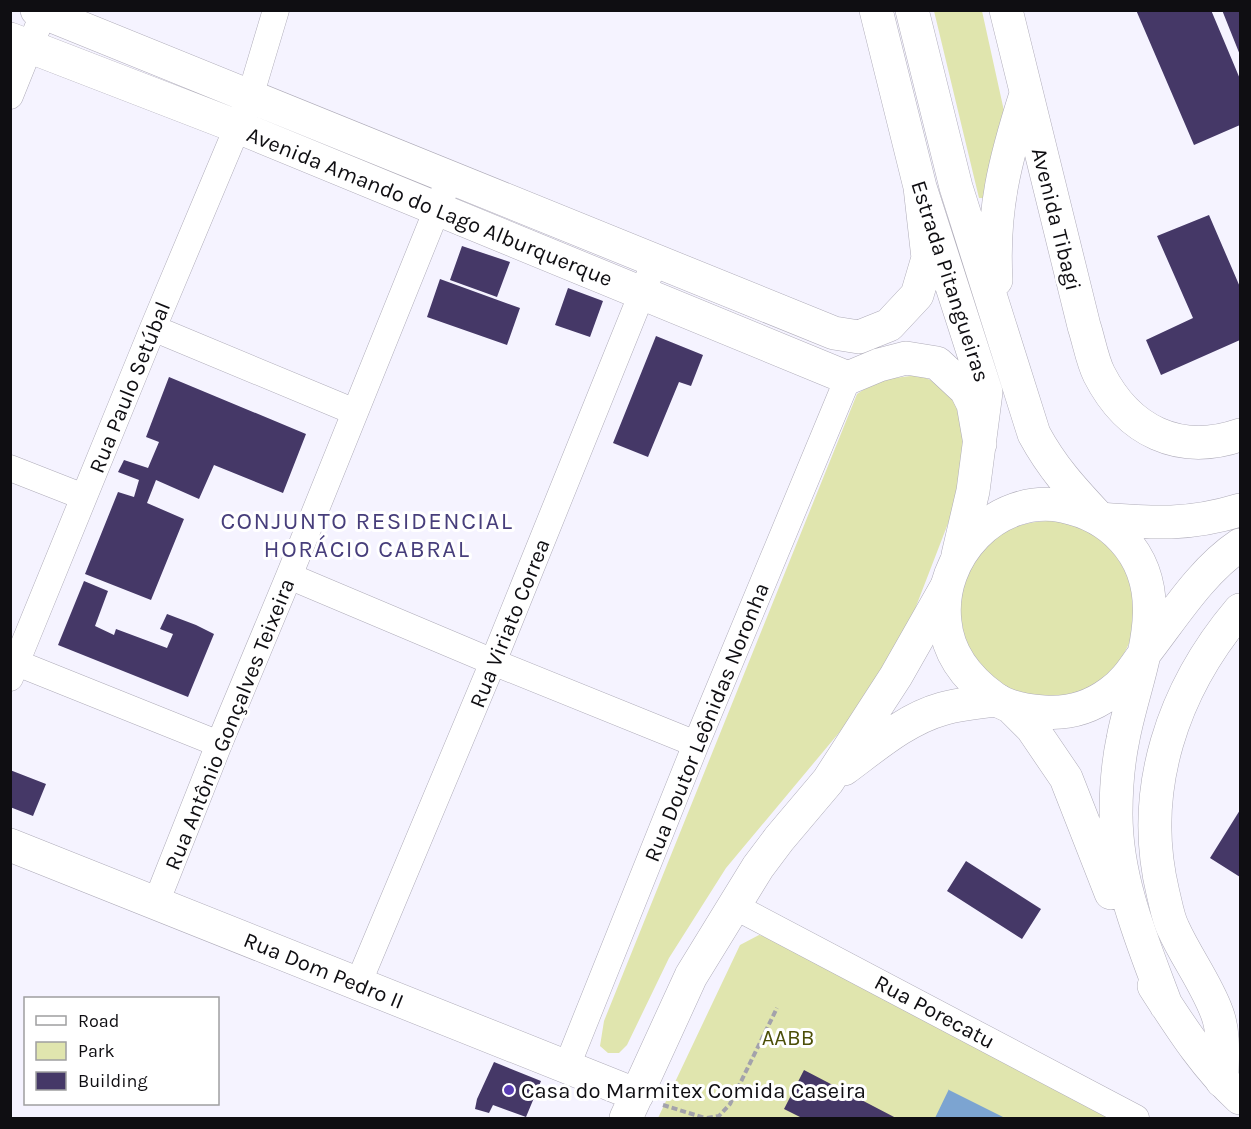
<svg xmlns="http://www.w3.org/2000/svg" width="1251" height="1129" viewBox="0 0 1251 1129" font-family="Karla,sans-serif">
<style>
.green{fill:#e0e5ae}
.water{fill:#7ca4d1}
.building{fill:#453867}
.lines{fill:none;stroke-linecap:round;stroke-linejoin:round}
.street-casing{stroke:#afacb9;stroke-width:27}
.secondary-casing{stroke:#afacb9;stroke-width:34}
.highway-casing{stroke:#afacb9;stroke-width:34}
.path{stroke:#a3a2ab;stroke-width:4;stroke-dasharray:6 3;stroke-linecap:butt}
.street{stroke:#fff;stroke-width:26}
.secondary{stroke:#fff;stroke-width:33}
.highway{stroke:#fff;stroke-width:33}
.poi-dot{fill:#583cb4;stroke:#fff;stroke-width:2}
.labels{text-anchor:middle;stroke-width:6;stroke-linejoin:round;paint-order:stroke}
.street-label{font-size:22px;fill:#0f0e12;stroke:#fff}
.park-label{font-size:22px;fill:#4c4f08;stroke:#fff}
.poi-label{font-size:22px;fill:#0f0e12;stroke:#fff;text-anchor:start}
.neighbourhood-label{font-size:24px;letter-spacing:1.5px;fill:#473e7b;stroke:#fff}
</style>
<rect width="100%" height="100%" fill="#f5f3ff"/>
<path class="green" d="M934,11H982L1006,120L984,198H979Z
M919,375L937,383L951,395L961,413L965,446L959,495L905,635L853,716L726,868L669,958L627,1045L619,1053H608L600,1046L604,1021L857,394L878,380Z
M960 609a88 88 0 1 1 176 0a88 88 0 1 1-176 0Z
M759,935L781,941L1113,1118H658L740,945Z"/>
<path class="water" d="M949,1089V1090L1005,1118H935Z"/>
<path class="building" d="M1136,10H1211L1240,79V125L1194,145Z
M1222,10H1240V55Z
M1209,215L1240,287V340L1161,375L1146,340L1193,318L1157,236Z
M462,246L510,262L497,297L450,280Z
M440,279L520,308L507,345L427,317Z
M568,288L603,301L590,337L555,325Z
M656,336L703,355L691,386L679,382L648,457L613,443Z
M169,377L306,434L283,493L214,465L199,499L156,480L147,503L184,519L151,600L85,574L118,492L134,497L139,480L118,472L124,460L148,468L159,442L146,437Z
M84,581L108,591L95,626L114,635L116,629L167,648L173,634L160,629L167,614L196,625L214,634L188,697L58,645Z
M10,770L46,784L33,816L10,807Z
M1240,810V877L1210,858Z
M966,861L1041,909L1022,939L947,891Z
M494,1062L541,1081L526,1117L493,1105L489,1113L475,1109L477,1099Z
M804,1070L896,1118H802L784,1109Z"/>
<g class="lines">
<g class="street-casing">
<path id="street" d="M10,96L43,14
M153,328L355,412
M10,468L84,497
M289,576L493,662L696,744
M17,663L219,744
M10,678L153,328L250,97L276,10
M156,903L219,744L289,576L444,192
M734,906L1136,1118
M358,984L493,662L655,261
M567,1066L696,744L848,378"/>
</g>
<g class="secondary-casing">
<path id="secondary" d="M37,10L834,333L859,337L889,325L917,295L928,258L920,187
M876,10L920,187L986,392L973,491L958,555
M912,10L956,187L1034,434C1053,469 1073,490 1100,519
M1006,10L1084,326C1089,341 1092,360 1099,374C1128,431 1179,456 1240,435
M10,39L238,127L848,378L879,365L906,358L937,363L966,390L973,404L980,444
M996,280C992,210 1005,160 1026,94
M844,769C874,747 906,719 942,709C960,704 979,702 997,700
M10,845L637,1095
M1222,1081C1222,1059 1225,1034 1217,1013C1206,983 1186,957 1173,928C1168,918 1166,905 1163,893C1138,790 1173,689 1240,610
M626,1118L691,976L734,906L758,867L779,839L828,781L896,676L946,588"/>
</g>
<g class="highway-casing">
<path id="highway" d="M1100,519C1153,523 1188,526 1240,510
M1010,706L1032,728L1066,778L1111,893
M1154,986C1180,1026 1205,1066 1240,1098
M1166,1005C1143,943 1116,881 1116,814C1116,790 1118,763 1123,739C1135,674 1176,596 1123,539C1107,521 1087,511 1063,506C996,493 937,557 945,622C948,655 969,680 994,698C1008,708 1028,711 1044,712C1068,714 1091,707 1110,693C1125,683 1134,668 1144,654C1173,617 1201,571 1240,545"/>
</g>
<path class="path" d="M663,1105L705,1118
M707,1118L719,1116L730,1104L777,1008"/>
<use href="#street" class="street"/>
<use href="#secondary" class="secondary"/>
<use href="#highway" class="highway"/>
</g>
<circle class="poi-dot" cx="509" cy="1090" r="6"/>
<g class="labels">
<g class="street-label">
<text transform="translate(430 206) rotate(22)" y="8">Avenida Amando do Lago Alburquerque</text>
<text transform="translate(1057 219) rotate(76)" y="8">Avenida Tibagi</text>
<text transform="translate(951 281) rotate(72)" y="8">Estrada Pitangueiras</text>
<text transform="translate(129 387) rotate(-68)" y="8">Rua Paulo Setúbal</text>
<text transform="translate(509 623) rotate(-68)" y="8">Rua Viriato Correa</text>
<text transform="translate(706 722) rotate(-68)" y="8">Rua Doutor Leônidas Noronha</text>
<text transform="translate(229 724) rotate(-68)" y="8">Rua Antônio Gonçalves Teixeira</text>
<text transform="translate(324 970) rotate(22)" y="8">Rua Dom Pedro II</text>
<text transform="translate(935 1011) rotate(28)" y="8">Rua Porecatu</text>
</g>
<g class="park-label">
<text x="788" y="1045">AABB</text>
</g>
<g class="poi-label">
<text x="521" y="1098">Casa do Marmitex Comida Caseira</text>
</g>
<g class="neighbourhood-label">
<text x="367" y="529">CONJUNTO RESIDENCIAL<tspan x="367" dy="28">HORÁCIO CABRAL</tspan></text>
</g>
</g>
<rect width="1251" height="1129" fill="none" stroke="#0f0e12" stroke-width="24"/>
<rect x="24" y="997" width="195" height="108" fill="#ffffff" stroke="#9f9fa0" stroke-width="1.5"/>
<rect x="36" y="1016" width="30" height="9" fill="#ffffff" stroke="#9f9fa0" stroke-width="1.5"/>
<text x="78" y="1027" font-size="18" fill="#0f0e12">Road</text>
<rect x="36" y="1042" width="30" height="18" fill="#e0e5ae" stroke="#9f9fa0" stroke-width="1.5"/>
<text x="78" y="1057" font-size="18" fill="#0f0e12">Park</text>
<rect x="36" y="1072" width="30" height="18" fill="#453867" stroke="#9f9fa0" stroke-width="1.5"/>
<text x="78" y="1087" font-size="18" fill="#0f0e12">Building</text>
</svg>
